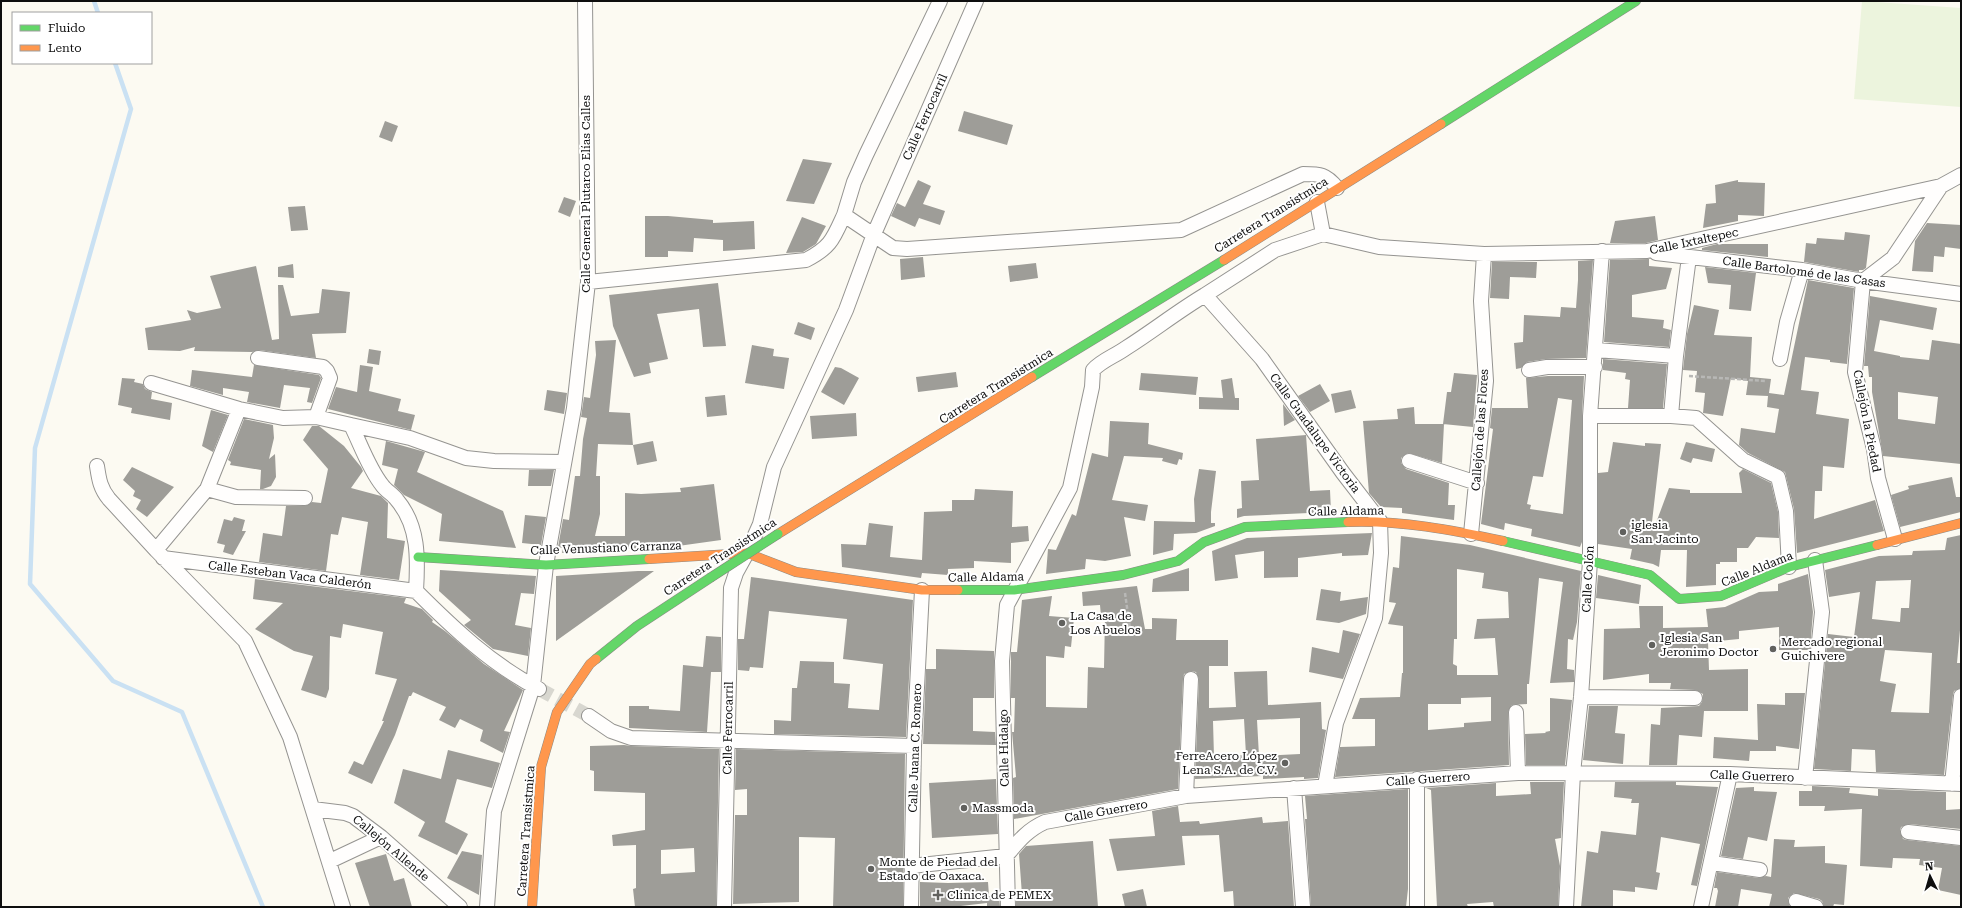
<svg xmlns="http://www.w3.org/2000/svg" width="1962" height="908" viewBox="0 0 1962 908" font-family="'Roboto Serif',serif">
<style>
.pitch{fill:#ecf4dd}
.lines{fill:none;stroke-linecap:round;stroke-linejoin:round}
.stream{stroke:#cae1f3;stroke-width:4.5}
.building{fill:#9e9d98;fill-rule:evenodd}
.street-tunnel{stroke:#d8d7d0;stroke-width:14;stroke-dasharray:14 7;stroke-linecap:butt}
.street-casing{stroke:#959491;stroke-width:16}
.fast-casing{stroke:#8c8b87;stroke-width:10}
.slow-casing{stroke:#8c8b87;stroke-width:10}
.path{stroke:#b8b8b6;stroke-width:2.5;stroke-dasharray:4 2;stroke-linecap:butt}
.street{stroke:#fffefd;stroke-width:14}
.fast{stroke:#63d668;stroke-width:9}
.slow{stroke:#ff974d;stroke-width:9}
.fast-bridge-casing{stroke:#82827e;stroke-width:10;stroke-linecap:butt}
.fast-bridge{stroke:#63d668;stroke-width:9}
.poi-dot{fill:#61615e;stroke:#fff;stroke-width:1.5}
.labels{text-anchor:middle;stroke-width:4;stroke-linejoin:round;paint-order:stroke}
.street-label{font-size:12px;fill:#0e0e0e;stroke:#fff}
.poi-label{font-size:12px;fill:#0e0e0e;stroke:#fff;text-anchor:start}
</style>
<rect width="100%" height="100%" fill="#fcfaf2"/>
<path class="pitch" d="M1862,1L1961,8V107L1854,99Z"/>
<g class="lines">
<path class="stream" d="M94,1L98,13
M115,63L131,109L35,448L30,584L113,681L182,712L263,907"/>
</g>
<path class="building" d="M964,111L1013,125L1007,145L958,131Z
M385,121L398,126L392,142L379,137Z
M803,159L832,163L814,204L786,201Z
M918,180L931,186L923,204L945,211L940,225L919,218L915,227L891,216L897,203L905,207Z
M1738,180V182L1765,183L1764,216L1738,215V221L1703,228L1706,204L1716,203L1715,185Z
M564,197L576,201L570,217L558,212Z
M305,206L308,230L291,231L288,207Z
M645,216H668L713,220V223L754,221L755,249L723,251V240L694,238L693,252L668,251V257H645Z
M1655,216L1658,240L1646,243H1610L1615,221Z
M802,217L826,226L816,244L803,252L786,253Z
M1927,223L1961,225V249L1945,247L1944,257L1934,256L1933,272L1912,271L1915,241Z
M1845,232L1870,235L1866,268L1863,270H1859V272L1804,262L1806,243L1816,244L1817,238L1844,240Z
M1717,244H1768V257L1702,250V248Z
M923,257L925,277L901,280L900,259Z
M1649,259V266L1672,268L1666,289L1632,295V317L1664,320L1663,328L1671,330L1669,347L1604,342L1610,260Z
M1593,260L1586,358L1546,359L1527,362L1521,368L1516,369L1514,343L1523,342L1524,315L1560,317L1561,307L1576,308L1578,280V261Z
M1492,262H1537L1536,278L1510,277L1509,299L1490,298Z
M1036,263L1038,278L1010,282L1008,266Z
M293,264L294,278L278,277V267Z
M256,266L272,340L279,339L278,285H283L291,316L319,313L322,289L350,292L346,333L312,334L316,358L259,350L252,352L194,351L195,347L180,351L148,350L145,328L191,320L187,310L197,313L221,308L210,276Z
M1705,267L1756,273L1751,311L1729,309L1731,285L1708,283Z
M1808,280L1854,288L1847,364L1830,362V360L1805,357L1801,390L1819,392L1816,414L1849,419L1844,468L1823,466L1822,491H1815L1814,519L1875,500L1884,531L1797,553L1794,509L1785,472L1748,453L1739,445L1741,428L1775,433L1779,409L1767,407L1768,396L1746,395L1748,381L1731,378L1723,416L1703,413L1705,393L1695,392L1697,371L1683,370L1687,334L1694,305L1719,310L1714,335L1752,337L1750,377L1771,379L1769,393L1784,395Z
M718,283L726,346L703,347L699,309L657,314L668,359L649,363L651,373L634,377L613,326L609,295Z
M1870,296L1937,308L1933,330L1880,320L1874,351L1900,356V357L1929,360L1932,340L1961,344V464L1883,456L1872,392V377H1869L1868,366H1864ZM1898,392L1938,397L1935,424L1898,419Z
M798,322L815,328L811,340L794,334Z
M616,340L609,412L630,413L633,445L598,444L596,476H600V514L595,536H625V493L641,494L681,492L680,488L714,484L721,540L678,546L562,553L563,548L558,547L563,519L569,520L575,476H580L583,439L587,418L581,417L584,397L590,398L596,355L595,341Z
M752,345L774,349L773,356L789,358L784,389L745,383Z
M369,349L381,351L379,365L367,363Z
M1603,359L1667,364L1663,408H1628L1630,380L1625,379L1626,373L1603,370Z
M254,365L319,375L321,378L312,403L307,402L310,388L284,385L280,408L247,402L249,392L223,388V395L190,386L192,370L252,377Z
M360,365L373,367L369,391L401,399L398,411L415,415L411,430L328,409L336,387L357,392Z
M835,367L841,368L859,378L844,405L821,392Z
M956,372L958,387L918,392L916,377Z
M1141,373L1198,377L1196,395L1139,390Z
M1454,373L1477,375L1473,427L1443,424L1447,392H1451Z
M1548,376H1584L1582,416V542L1580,547L1531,536L1532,529L1505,523L1504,530L1481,524L1493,429L1490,428L1492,408H1528L1526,378ZM1558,398L1572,400L1563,514L1530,509L1531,505L1527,504L1533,476L1543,477Z
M122,378L135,379L134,382L143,384L145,389L152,392L151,399L172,403L170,420L131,413L132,408L118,405Z
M1232,378L1235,398H1239V410L1199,409V397L1223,398L1221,380Z
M1320,384L1330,401L1310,412L1298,396Z
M547,390L567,393L564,414L544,410Z
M1351,390L1356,408L1335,413L1331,394Z
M725,395L727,415L707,417L705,397Z
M1283,404L1295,420L1284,426Z
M1414,407L1415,424H1444L1442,463L1408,453L1401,458V463L1406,469L1449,483L1448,505H1455L1454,520L1402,513V508L1381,507L1369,493L1363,421L1398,419L1397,409Z
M211,410L228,415L213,452L202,446Z
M856,413L857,436L812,439L810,416Z
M244,419L273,425L274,438L269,459L275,454L276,477L271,486L263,489H260L261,470L230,465L231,462L228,460Z
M1110,421L1149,423L1148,444L1183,453L1182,460L1179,459L1177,465L1162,461L1163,458L1124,456L1112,500L1148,505L1145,521L1124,517L1131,556L1105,561L1086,559L1085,569L1046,574L1048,549L1056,550L1072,514L1076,516L1092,453L1108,457Z
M312,426H319L344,446L361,467L363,471L351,488L381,496L388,503L387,538L405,541L399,580L360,575L368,522L342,517L338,535L331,534L326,571L259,562L263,533L282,536L286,506H305L312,502L321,503L328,469L303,440Z
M1306,435L1310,491L1330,490L1331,512L1244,516L1237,518V509L1242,508L1241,481L1259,480L1256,439Z
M386,441L425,452L417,472L503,511L516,548L439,541L442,514L404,495L394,485L398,469L382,465Z
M653,441L657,461L637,465L633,445Z
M1613,442L1645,446V443L1661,444L1652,522L1656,523L1669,488L1690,490V493H1742L1739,473L1743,469L1771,483L1778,512L1779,538L1756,537L1748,548H1737V562H1720V564H1716V585L1686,587L1687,550H1661L1659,567L1653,564L1630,559L1632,549L1598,544V473L1608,472Z
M1686,442L1715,449L1712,462L1693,458L1691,463L1680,459Z
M132,467L174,487L147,517L136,509L141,500L133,496L135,491L123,480Z
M1199,469L1216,471L1211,512V523H1215V526L1196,533L1174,534L1173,550L1153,555L1154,521L1195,522L1194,499Z
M529,470H554L551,486H528Z
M1952,477L1956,497H1961V512L1900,527L1891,495L1909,489L1908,486Z
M975,489L1013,491L1012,527L1028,526L1029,541L1011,543V563L974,561V568L948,569V575L922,573L921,578L842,567L841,544L866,545L869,523L893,526L890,557L922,560L924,512L952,511V500H974Z
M525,515L546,517L541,545L522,543Z
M234,517L245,520L242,531H246L233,555L223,552L225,545L217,543L224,519L232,521Z
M1372,533L1368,555L1342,556V553L1298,558V577L1264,578V551L1235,555L1238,578L1215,581L1212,551L1247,538Z
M1961,535V619L1957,663H1961V688L1954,691L1953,695L1944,775L1876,772L1875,750L1852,749L1851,771L1814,769L1828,634L1854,637L1860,592L1829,597L1825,570L1879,556L1912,555L1913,551L1945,550L1947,538ZM1911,580L1909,608H1901L1900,622L1872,619L1876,581ZM1885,650L1932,653L1929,713L1891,712L1896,684L1880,681Z
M1401,536L1470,545L1581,571L1577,622L1573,640L1568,639L1567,669L1574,670V682L1550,683L1563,582L1539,578L1529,684H1527V704L1512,705L1508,712L1509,765L1335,777L1340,747L1375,746V719H1352L1360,698L1400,697L1402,673H1403V626L1388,624L1396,603L1389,602L1393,567L1399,568ZM1457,569L1484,573L1482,588L1508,592L1509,618L1477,619L1474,639L1495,638L1498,675H1457V666L1453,664L1454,639H1457ZM1491,697V721L1464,723V727L1428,730V704H1461V698Z
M1189,568V591L1152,592L1153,579Z
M440,570L536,576L534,594L521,593L515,625L531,628L528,656L493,649L464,625L471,620L439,591Z
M638,571H654L556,641V576Z
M1808,574L1813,612L1810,650H1779V627L1739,631V639L1708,642L1709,670L1748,669V711H1704L1702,737L1679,735L1677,765H1649L1651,724L1660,725L1661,708L1699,706L1702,702L1703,694L1695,690L1670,689L1671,683H1649V674L1603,680L1604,629L1640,628L1639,606H1663V628L1708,627L1706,609L1725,607L1759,592L1778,591V584Z
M1598,575L1641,585L1639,604L1596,598Z
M751,577L913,600L906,737L774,734V720L791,721L792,688H797L800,661L834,662V683L850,684L848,708L879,710L883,664L843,659L847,619L769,611L763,668L750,667L749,671L738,670V639H744Z
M255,579L406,598L404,603L422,609L433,620L432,622L445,631L484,664L523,690L504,731L510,732L503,753L480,741L483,730L460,719L455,728L439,720L446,707L413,692L411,696H409L395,735L372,784L348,773L354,761L363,765L384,721H382L397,679L375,674L383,632L343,624L341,638L330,636L329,689L326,698L301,690L313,656L294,651L255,629L283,603L253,599Z
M1137,586L1145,629H1152V618L1177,619L1176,640H1228V666H1209V708L1236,707L1234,672L1267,671L1268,705L1321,702L1322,729L1326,730L1318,778L1304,779V777L1263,779V776L1195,779L1199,679L1196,672L1191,671L1184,674L1183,679L1178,789L1014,819L1013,778L1016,777L1012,732H1014L1015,698H1011V652H1017L1022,600L1052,596L1049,616L1074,618L1071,647L1065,646L1064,658L1046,656V707L1087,708L1088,667L1104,668L1105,616H1101L1100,605L1083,606L1082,592ZM1300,718V754L1259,756L1257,720ZM1244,719L1246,755L1214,757L1213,721Z
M1321,589L1341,592L1340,601L1368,597L1366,614L1339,623L1316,620Z
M1343,630L1360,634L1343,679L1309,672L1312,647L1339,653Z
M706,636L721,637V672H711L707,732L629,728V706H649V709L680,711L683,665L703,667Z
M936,649L994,651V698H973V731L995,732L996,745L923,744L926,669H936Z
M1785,693H1805L1799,749L1776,746V751H1750L1749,761L1713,758L1714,737L1758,740L1757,704L1785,705Z
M1550,698L1572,700L1565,765H1526L1525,734L1546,733L1545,732L1550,731Z
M1589,706H1618L1615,733L1625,734L1623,764L1583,760Z
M624,745L631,746L719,749L716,907H635L633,889L636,888V845L613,846L612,835L645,830V793L594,791V771L590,770V746ZM694,848L695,872L661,874V850Z
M736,749L905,754L903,907H833L835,838L799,837V902L733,904L735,815H747V789L735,790Z
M448,750L500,763L492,788L457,779L445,822L468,834L457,855L418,836L425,822L394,803L403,769L441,779Z
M996,779L998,834L932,838L929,783Z
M1530,782H1564L1561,838L1555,839L1560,866L1558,907H1494L1493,902L1467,904L1468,907H1437L1431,790L1426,788L1496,783V796L1531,794Z
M1615,782H1676V785L1718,787L1697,886L1691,885L1700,844L1661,837L1656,872L1660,873L1657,890L1635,887V892L1613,890V907H1581L1587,851L1598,853L1601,831L1636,835L1639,803H1631L1632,799L1614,797Z
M1812,786L1850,788L1849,793L1878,796V789L1946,792V810L1961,809V829L1909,824L1901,827L1900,831L1903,839L1907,840L1961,846V895L1938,890L1942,868L1919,865L1920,859L1893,858L1892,868L1860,866L1862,809L1824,811L1825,806H1799V791H1812Z
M1754,787V791L1777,792L1767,841L1748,837L1743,859L1721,856L1736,788Z
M1408,789V889L1406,907H1311L1305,819H1307L1305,796Z
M1178,806L1180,822L1199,821L1200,824L1262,817L1263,823L1288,821L1294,907H1234L1233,891L1224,892L1219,835L1182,836L1185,865L1117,871L1109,839L1155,836L1152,811Z
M1774,839L1795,840L1794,847L1825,846V863L1847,865L1844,905L1834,904L1833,907H1824L1822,901L1819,899L1794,893L1788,898L1790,907H1769L1772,894L1741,889L1738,907H1715L1718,891L1717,888H1714L1717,872L1759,878L1766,876L1771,877Z
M1093,841L1098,907H1016V895H1022L1019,854L1026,846Z
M462,851L482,855L479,895L447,878Z
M386,854L394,881L404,878L412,907H370L355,863Z
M920,882L948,883L988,882L989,896H999L1000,907H987V903L952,907H920Z
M1143,889L1147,907H1125L1122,894Z"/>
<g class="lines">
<path class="street-tunnel" d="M539,689L589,716"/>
<g class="street-casing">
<path id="street" d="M940,1L866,155L854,182L844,215L893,248L907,249L1181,230L1303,174C1320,174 1326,174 1337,188
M1317,202L1323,234
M1323,234L1275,250L1205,295L1262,359L1343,473L1380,521L1381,553L1375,618L1336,723L1325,786
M1323,234L1379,247L1484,254L1647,251L1941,186L1961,175
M1656,253L1802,270L1863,281L1961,294
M588,282L806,260C831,247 833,239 844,215
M1596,350L1676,356
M258,358L323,367L327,371L330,378L316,417
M1780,359L1787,322L1802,270
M1529,370L1547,367H1595
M151,383L239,409L283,418L316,417L351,425C360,443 369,469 382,485C386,491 393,494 397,500C419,526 418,559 416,591C453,628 492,665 539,689
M1590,416H1671L1696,418L1743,460L1778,477L1786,511L1789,567
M1671,416L1676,356L1689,257
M351,425L410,438L466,458L494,461L564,462
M1409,461L1477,483
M97,466C99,479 100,488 109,499L156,550L245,641L290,737L343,907
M207,489L236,497L305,498
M1471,534L1486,381L1481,301L1484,254
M1895,539L1878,478L1874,449L1855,372L1863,281L1893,258L1941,186
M156,550L207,489L239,409
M163,558L416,591
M1581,697L1695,698
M1516,712L1518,773
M589,716L611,731L631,738L914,746
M1805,778L1822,612L1815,560
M1417,779V907
M1952,784L1961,696
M1294,788L1303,907
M1186,796L1191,679
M313,809L345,813L353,816L381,837L460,907
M1908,832L1961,838
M330,861L381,837
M1712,863L1760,870
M911,866L1006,856C1018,842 1027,830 1045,822L1186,796L1518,773L1730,774L1961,784
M1796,901L1816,907
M487,907L494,811L533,686L546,565L574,408L588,282L585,1
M724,907L731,588L736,573L747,553L760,524L774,467L846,310L874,234L976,1
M911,907L914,746L922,590
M1008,907L1002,661L1007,605L1070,488L1092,387L1093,370C1102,360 1115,356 1126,348C1153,331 1178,311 1205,295
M1566,907L1573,773L1581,697L1590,561V416L1602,251
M1701,907L1730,774"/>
</g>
<g class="fast-casing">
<path id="fast" d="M1441,124L1636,1
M1032,377L1224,260
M1503,541L1650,575L1679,599L1721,596L1789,567L1877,545
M418,557L546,565L649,559
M958,590H1014L1123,575L1178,561L1204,542L1245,527L1348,522
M596,659L637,626L710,578"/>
</g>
<g class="slow-casing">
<path id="slow" d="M1224,260L1441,124
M1348,522C1400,520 1453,530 1503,541
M778,534L1032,377
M1877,545L1961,523
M649,559L747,553L796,572L922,590H958
M532,907L541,767L557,712L590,664L596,659"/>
</g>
<path class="path" d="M1689,376L1766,381
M1125,593L1131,636"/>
<use href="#street" class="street"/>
<use href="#fast" class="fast"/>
<use href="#slow" class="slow"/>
<g class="fast-bridge-casing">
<path id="fast-bridge" d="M710,578L778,534"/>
</g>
<use href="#fast-bridge" class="fast-bridge"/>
</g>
<g class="poi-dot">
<circle cx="1623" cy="532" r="4"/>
<circle cx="1062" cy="623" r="4"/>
<circle cx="1652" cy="645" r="4"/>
<circle cx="1773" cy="649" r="4"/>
<circle cx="1285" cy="763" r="4"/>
<circle cx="964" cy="808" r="4"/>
<circle cx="871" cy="869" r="4"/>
<path d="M936 889h4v4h4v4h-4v4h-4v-4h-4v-4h4z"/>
</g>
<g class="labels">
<g class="street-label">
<text transform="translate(925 117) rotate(-66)" y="4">Calle Ferrocarril</text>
<text transform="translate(586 194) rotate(-90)" y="4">Calle General Plutarco Elías Calles</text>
<text transform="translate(1271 215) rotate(-32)" y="4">Carretera Transistmica</text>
<text transform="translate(1694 241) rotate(-12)" y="4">Calle Ixtaltepec</text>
<text transform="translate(1804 272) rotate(8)" y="4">Calle Bartolomé de las Casas</text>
<text transform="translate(996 386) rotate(-32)" y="4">Carretera Transistmica</text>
<text transform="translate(1867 421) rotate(79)" y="4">Callejón la Piedad</text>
<text transform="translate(1480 430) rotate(-86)" y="4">Callejón de las Flores</text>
<text transform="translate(1315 433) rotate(54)" y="4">Calle Guadalupe Victoria</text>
<text transform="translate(1346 511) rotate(-1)" y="4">Calle Aldama</text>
<text transform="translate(606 548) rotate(-2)" y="4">Calle Venustiano Carranza</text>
<text transform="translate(720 557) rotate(-33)" y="4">Carretera Transistmica</text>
<text transform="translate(1757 569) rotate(-22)" y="4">Calle Aldama</text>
<text transform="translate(290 575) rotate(7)" y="4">Calle Esteban Vaca Calderón</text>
<text transform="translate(986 577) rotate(-1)" y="4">Calle Aldama</text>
<text transform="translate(1588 579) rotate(-87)" y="4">Calle Colón</text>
<text transform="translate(728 728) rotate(-89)" y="4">Calle Ferrocarril</text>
<text transform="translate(915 748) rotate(-88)" y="4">Calle Juana C. Romero</text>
<text transform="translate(1004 748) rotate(-91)" y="4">Calle Hidalgo</text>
<text transform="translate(1752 776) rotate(2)" y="4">Calle Guerrero</text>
<text transform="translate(1428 779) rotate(-4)" y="4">Calle Guerrero</text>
<text transform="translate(1106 811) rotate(-10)" y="4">Calle Guerrero</text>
<text transform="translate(526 831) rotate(-86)" y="4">Carretera Transistmica</text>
<text transform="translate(391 848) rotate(40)" y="4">Callejón Allende</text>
</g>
<g class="poi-label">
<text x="1631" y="529">iglesia<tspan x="1631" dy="14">San Jacinto</tspan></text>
<text x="1070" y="620">La Casa de<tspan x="1070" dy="14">Los Abuelos</tspan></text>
<text x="1660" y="642">Iglesia San<tspan x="1660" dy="14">Jeronimo Doctor</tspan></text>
<text x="1781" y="646">Mercado regional<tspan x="1781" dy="14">Guichivere</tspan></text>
<text x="1277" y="760" text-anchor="end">FerreAcero López<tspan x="1277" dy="14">Lena S.A. de C.V.</tspan></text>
<text x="972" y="812">Massmoda</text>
<text x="879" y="866">Monte de Piedad del<tspan x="879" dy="14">Estado de Oaxaca.</tspan></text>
<text x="947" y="899">Clínica de PEMEX</text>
</g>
</g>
<rect width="1962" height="908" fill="none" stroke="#0e0e0e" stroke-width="4"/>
<rect x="12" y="12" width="140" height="52" fill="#ffffff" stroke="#9f9f9f"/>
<rect x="20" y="25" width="20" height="6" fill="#63d668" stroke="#9f9f9f"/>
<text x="48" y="32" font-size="12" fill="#0e0e0e">Fluido</text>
<rect x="20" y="45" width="20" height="6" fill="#ff974d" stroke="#9f9f9f"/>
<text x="48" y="52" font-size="12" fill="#0e0e0e">Lento</text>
<g transform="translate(1930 876) rotate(355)" stroke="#ffffff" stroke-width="3" paint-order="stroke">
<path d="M0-3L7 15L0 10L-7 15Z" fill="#0e0e0e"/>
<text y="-6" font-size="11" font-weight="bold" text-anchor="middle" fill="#0e0e0e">N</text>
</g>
</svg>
